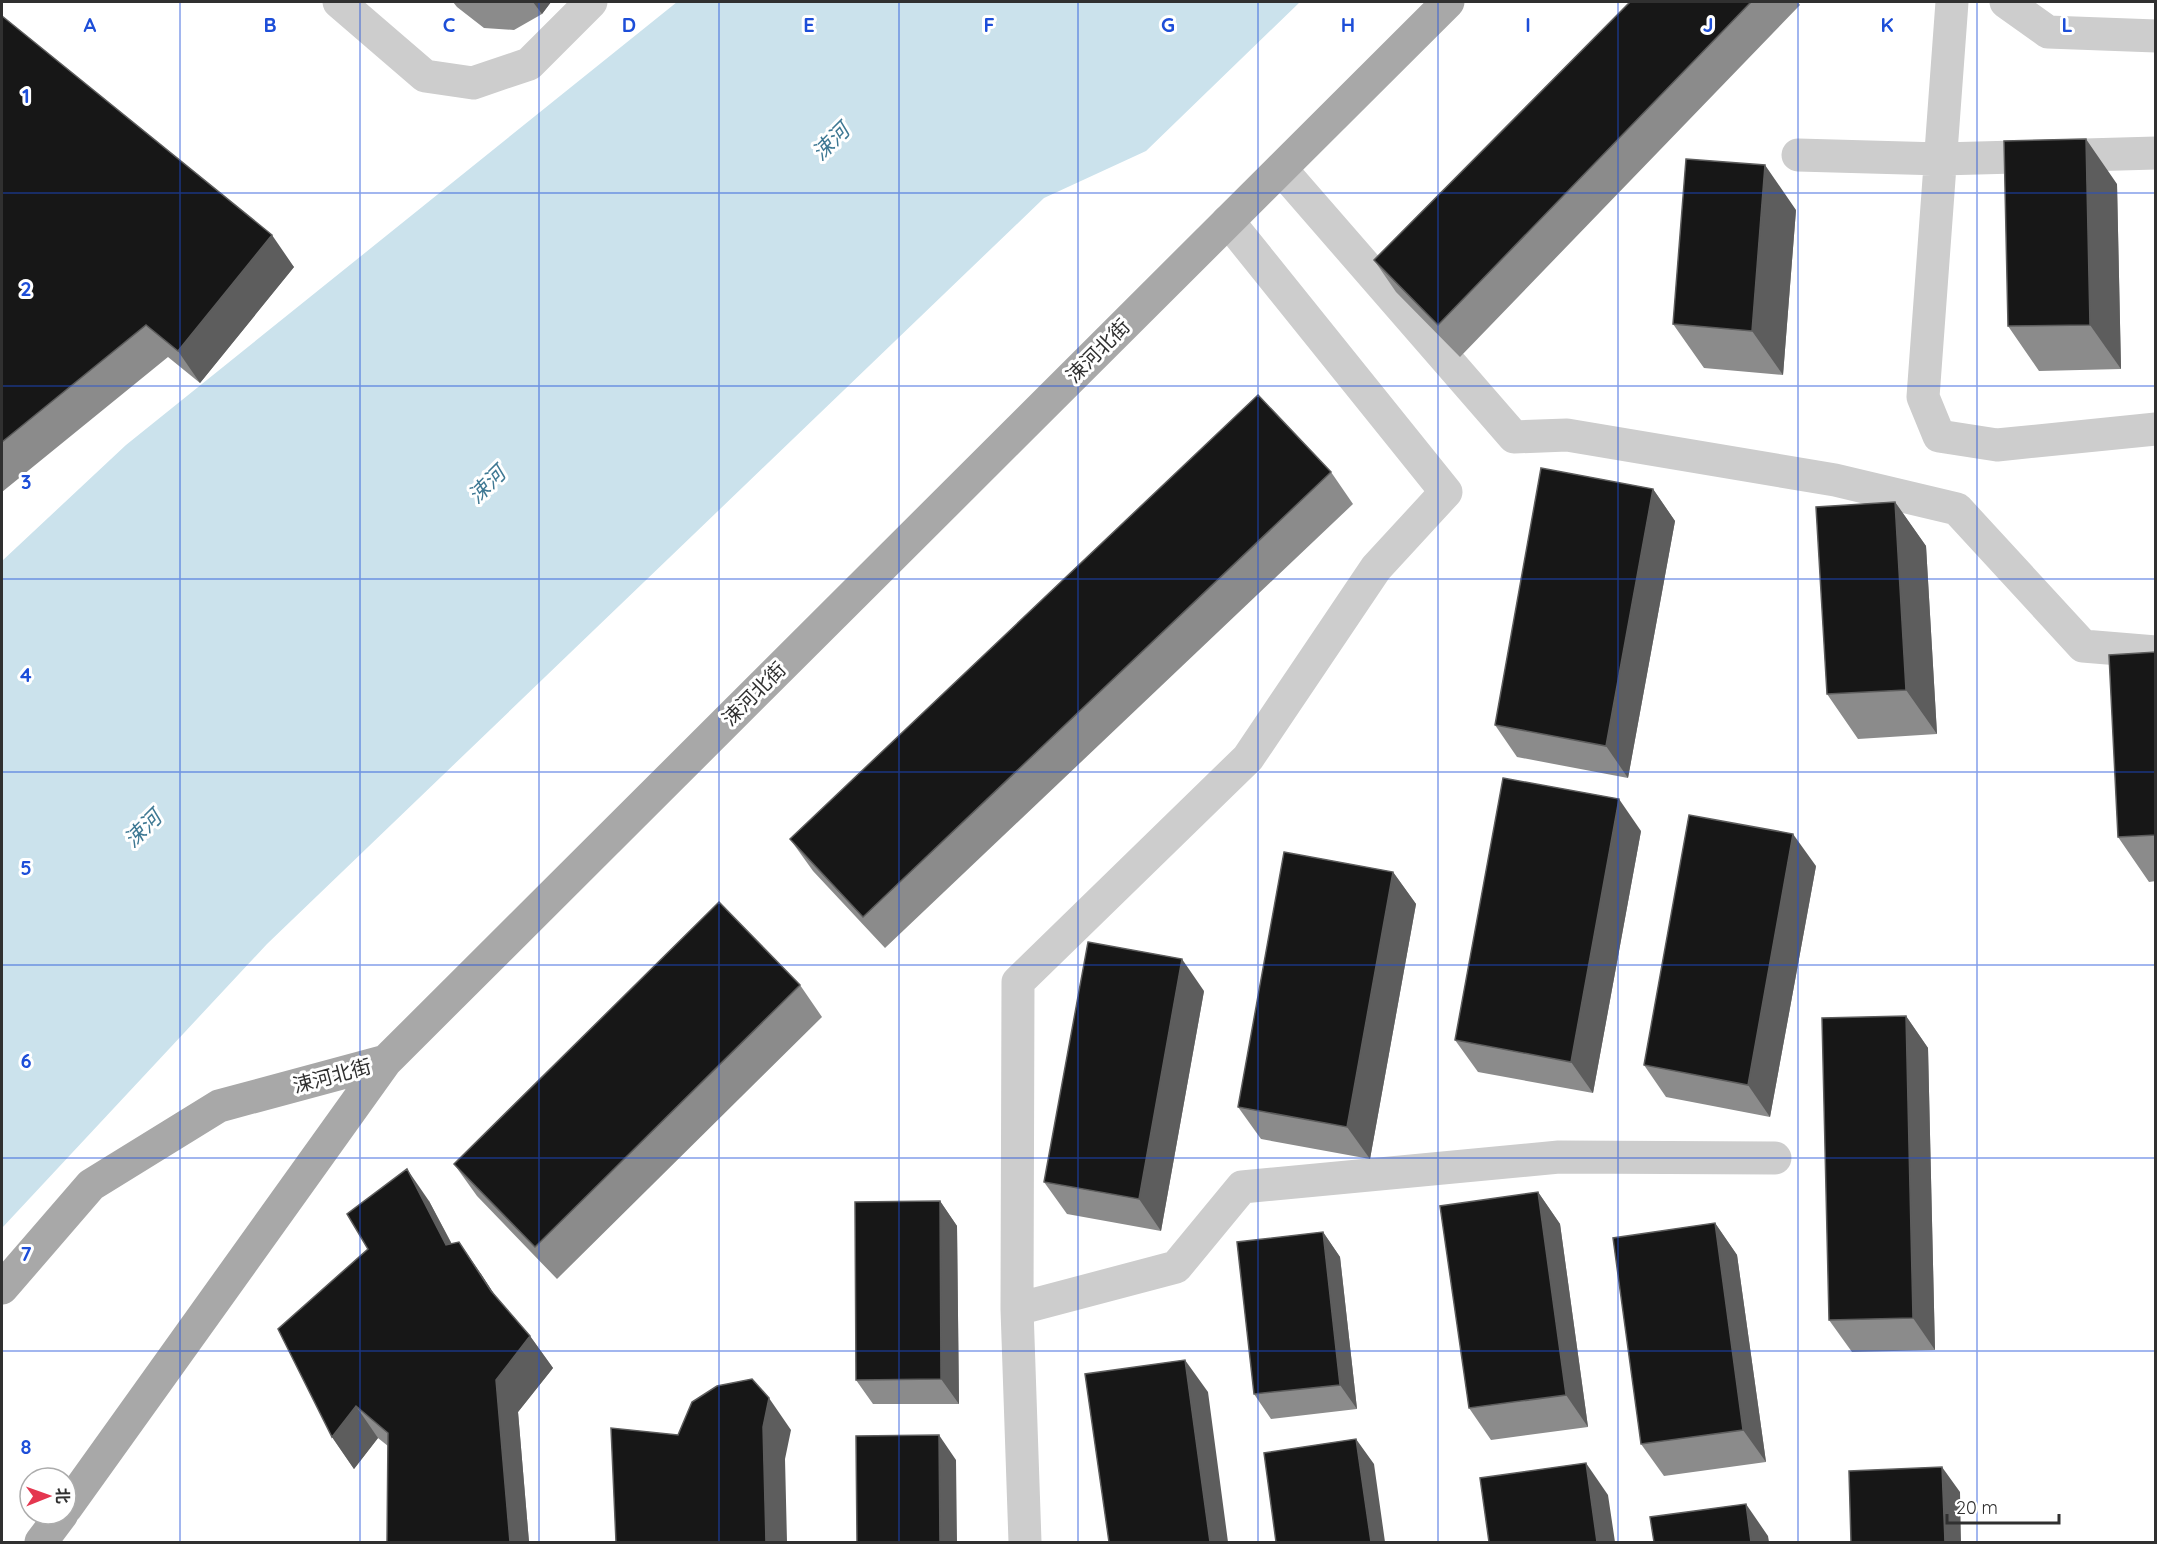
<svg xmlns="http://www.w3.org/2000/svg" width="2157" height="1544" viewBox="0 0 2157 1544" font-family="Quicksand,'Noto Sans SC',sans-serif">
<style>
.water{fill:#cbe2ec}
.lines{fill:none;stroke-linecap:round;stroke-linejoin:round}
.minor{stroke:#cdcdcd;stroke-width:33}
.major{stroke:#a8a8a8;stroke-width:33}
.wall{fill:#8b8b8b}
.shaded-wall{fill:#5d5d5d}
.building{fill:#171717;stroke:#5d5d5d;stroke-width:1.5}
.grid{fill:none;stroke:#1d4ed8;stroke-width:1.5;stroke-opacity:0.55}
.labels{text-anchor:middle;stroke-width:6;stroke-linejoin:round;paint-order:stroke}
.street-label{font-size:20px;fill:#303030;stroke:#fff}
.water-label{font-size:21px;font-style:italic;fill:#3e7893;stroke:#fff}
.grid-label{font-size:20px;text-anchor:middle;font-weight:bold;fill:#1d4ed8;stroke:#fff;stroke-width:6;stroke-linejoin:round;paint-order:stroke}
</style>
<rect width="100%" height="100%" fill="#fff"/>
<path class="water" d="M677,2H1300L1146,151L1044,198L267,944L2,1228V561L126,445Z"/>
<g class="lines">
<path class="minor" d="M339,2L425,76L473,83L529,64L591,2
M1952,2L1923,397L1939,436L1997,445L2156,429
M2006,2L2048,32L2156,36
M1798,155L1941,159L2156,153
M1281,169L1514,437L1567,435L1835,480L1957,509L2083,646L2156,652
M1017,1309L1176,1267L1242,1187L1559,1157L1775,1158
M1025,1542L1017,1309L1018,982L1248,758L1376,568L1446,492L1228,221"/>
<path class="major" d="M2,1288L91,1185L219,1106L386,1061
M66,1508L386,1061L1448,2
M41,1542L62,1514"/>
</g>
<path class="wall" d="M453,2H551L542,14L514,30L484,28L457,7Z
M1630,2H1798L1800,5L1460,357L1396,292L1374,260Z
M2,16L294,267L200,383L168,357L2,492Z
M2117,184L2121,369L2039,371L2008,326Z
M1796,210L1783,375L1704,368L1673,324Z
M1331,472L1353,504L885,948L813,871L790,839Z
M1653,489L1675,521L1628,778L1517,757L1495,725Z
M1895,502L1926,546L1937,734L1858,739L1827,694Z
M2156,652V881L2149,882L2118,837Z
M1641,831L1593,1093L1478,1072L1455,1040Z
M1816,866L1770,1117L1666,1097L1644,1065Z
M1393,872L1416,904L1370,1159L1261,1139L1238,1107Z
M800,985L822,1017L557,1279L477,1196L454,1164Z
M1204,991L1161,1231L1067,1214L1044,1182Z
M1906,1016L1928,1048L1935,1350L1852,1352L1829,1320Z
M1538,1192L1560,1224L1588,1427L1491,1440L1469,1408Z
M429,1201L452,1244L481,1274L496,1297L530,1336L553,1368L518,1412L529,1542H387L388,1446L378,1438L354,1469L332,1437L368,1249Z
M940,1201L957,1226L959,1404H873L856,1380Z
M1715,1223L1737,1255L1766,1462L1664,1476L1641,1444Z
M1323,1232L1340,1257L1357,1409L1271,1419L1254,1394Z"/>
<path class="shaded-wall" d="M533,2H551L542,14Z
M2086,139L2117,184L2121,369L2090,325Z
M1765,165L1796,210L1783,375L1752,331Z
M272,235L294,267L200,383L178,351Z
M1653,489L1675,521L1628,778L1606,746Z
M1895,502L1926,546L1937,734L1906,690Z
M1619,799L1641,831L1593,1093L1571,1062Z
M1793,834L1816,866L1770,1117L1748,1085Z
M1393,872L1416,904L1370,1159L1347,1127Z
M1182,959L1204,991L1161,1231L1139,1199Z
M1906,1016L1928,1048L1935,1350L1913,1318Z
M407,1169L429,1201L469,1277L446,1245Z
M1538,1192L1560,1224L1588,1427L1566,1395Z
M940,1201L957,1226L959,1404L941,1379Z
M1715,1223L1737,1255L1766,1462L1743,1430Z
M1323,1232L1340,1257L1357,1409L1340,1385Z
M459,1242L481,1274L513,1323L491,1291Z
M530,1336L553,1368L518,1412L529,1542H510L496,1380Z
M1185,1360L1208,1392L1228,1542H1210Z
M769,1398L791,1430L785,1459L787,1542H766L763,1427Z
M356,1406L378,1438L354,1469L332,1437Z
M939,1435L956,1460L957,1542H940Z
M1356,1439L1374,1464L1385,1542H1371Z
M1586,1463L1608,1495L1615,1542H1597Z
M1942,1467L1960,1492L1961,1542H1945Z
M1746,1504L1768,1536L1769,1542H1751Z"/>
<path class="building" d="M1630,2H1751L1438,325L1374,260Z
M2,16L272,235L178,351L146,325L2,442Z
M2086,139L2090,325L2008,326L2004,141Z
M1686,159L1765,165L1752,331L1673,324Z
M1258,395L1331,472L863,917L790,839Z
M1541,468L1653,489L1606,746L1495,725Z
M1895,502L1906,690L1827,694L1816,507Z
M2156,652V835L2118,837L2109,655Z
M1503,778L1619,799L1571,1062L1455,1040Z
M1689,815L1793,834L1748,1085L1644,1065Z
M1284,852L1393,872L1347,1127L1238,1107Z
M719,902L800,985L535,1247L454,1164Z
M1088,942L1182,959L1139,1199L1044,1182Z
M1906,1016L1913,1318L1829,1320L1822,1018Z
M407,1169L446,1245L459,1242L491,1291L530,1336L496,1380L510,1542H387L388,1433L356,1406L332,1437L278,1329L368,1249L347,1214Z
M1538,1192L1566,1395L1469,1408L1440,1206Z
M940,1201L941,1379L856,1380L855,1202Z
M1715,1223L1743,1430L1641,1444L1613,1238Z
M1323,1232L1340,1385L1254,1394L1237,1242Z
M1185,1360L1210,1542H1109L1085,1374Z
M752,1379L769,1398L763,1427L766,1542H616L611,1428L678,1435L692,1402L717,1386Z
M939,1435L940,1542H857L856,1436Z
M1356,1439L1371,1542H1276L1264,1453Z
M1586,1463L1597,1542H1489L1480,1478Z
M1942,1467L1945,1542H1851L1849,1471Z
M1746,1504L1751,1542H1654L1650,1517Z"/>
<path class="grid" d="M180,2V1542M360,2V1542M539,2V1542M719,2V1542M899,2V1542M1078,2V1542M1258,2V1542M1438,2V1542M1618,2V1542M1798,2V1542M1977,2V1542M2,193H2156M2,386H2156M2,579H2156M2,772H2156M2,965H2156M2,1158H2156M2,1351H2156"/>
<g class="labels">
<g class="street-label">
<text transform="translate(1098 351) rotate(-45)" y="7">涑河北街</text>
<text transform="translate(754 694) rotate(-45)" y="7">涑河北街</text>
<text transform="translate(332 1076) rotate(-15)" y="7">涑河北街</text>
</g>
<g class="water-label">
<text transform="translate(831 142) rotate(-45)" y="7">涑河</text>
<text transform="translate(487 485) rotate(-45)" y="7">涑河</text>
<text transform="translate(143 829) rotate(-45)" y="7">涑河</text>
</g>
</g>
<g class="grid-label">
<text x="90" y="32">A</text>
<text x="270" y="32">B</text>
<text x="449" y="32">C</text>
<text x="629" y="32">D</text>
<text x="809" y="32">E</text>
<text x="989" y="32">F</text>
<text x="1168" y="32">G</text>
<text x="1348" y="32">H</text>
<text x="1528" y="32">I</text>
<text x="1708" y="32">J</text>
<text x="1887" y="32">K</text>
<text x="2067" y="32">L</text>
<text x="26" y="103">1</text>
<text x="26" y="296">2</text>
<text x="26" y="489">3</text>
<text x="26" y="682">4</text>
<text x="26" y="875">5</text>
<text x="26" y="1068">6</text>
<text x="26" y="1261">7</text>
<text x="26" y="1454">8</text>
</g>
<rect width="2157" height="1544" fill="none" stroke="#303030" stroke-width="6"/>
<g transform="translate(48 1496) rotate(89)"><circle r="28" fill="#ffffff" stroke="#acacac" stroke-width="1.5"/>
<path d="M0-4.5L10 22L0 15L-10 22Z" fill="#e4364f"/>
<text y="-9" font-size="16" font-weight="bold" text-anchor="middle" fill="#303030">北</text>
</g>
<path d="M1947 1514v9h112v-9" fill="none" stroke="#303030" stroke-width="3"/>
<text x="1956" y="1514" font-size="18" fill="#303030" stroke="#ffffff" stroke-width="4.5" paint-order="stroke">20 m</text>
</svg>
